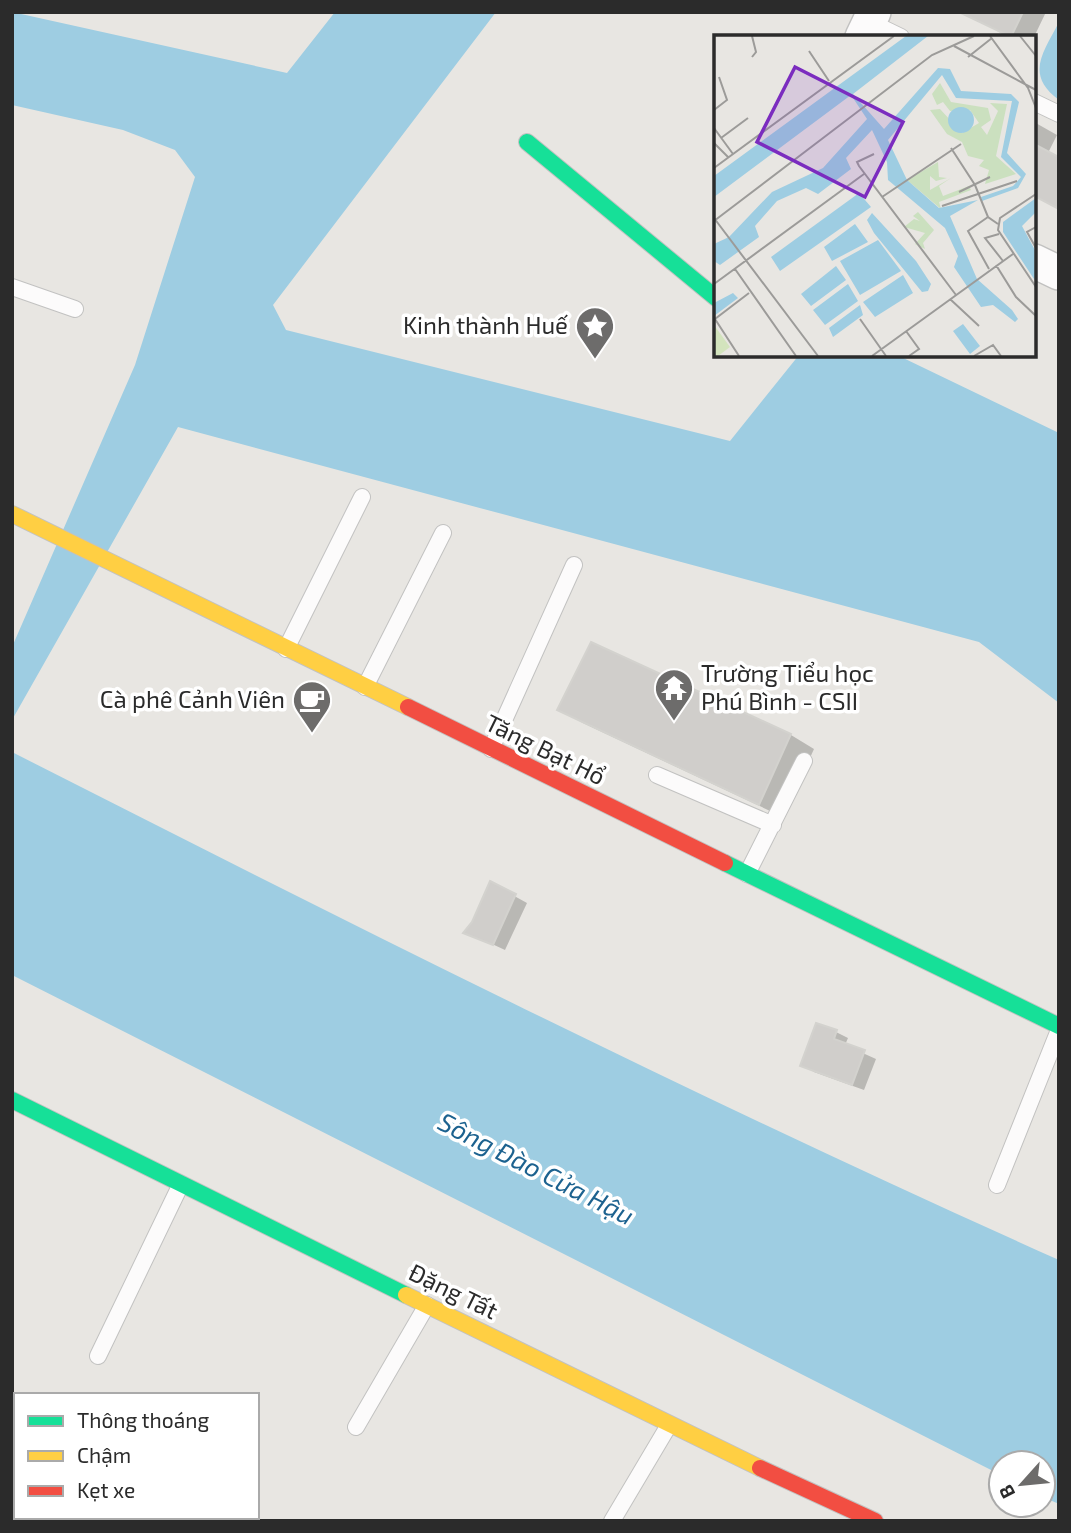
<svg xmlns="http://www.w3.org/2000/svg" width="1071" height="1533" viewBox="0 0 1071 1533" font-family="'Exo 2',sans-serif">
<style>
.water{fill:#9ecde2}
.shadow{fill:#0003}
.building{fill:#d0cecb;stroke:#d3d2ce;stroke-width:2}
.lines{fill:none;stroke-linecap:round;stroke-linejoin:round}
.lane-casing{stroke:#c2c2c1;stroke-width:18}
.street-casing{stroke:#c2c2c1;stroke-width:36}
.fast-casing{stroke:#c2c2c1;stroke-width:18}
.slow-casing{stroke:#c2c2c1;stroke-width:18}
.jam-casing{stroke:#c2c2c1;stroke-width:18}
.lane{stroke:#fcfbfb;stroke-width:16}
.street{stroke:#fcfbfb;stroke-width:33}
.fast{stroke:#16e098;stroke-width:16}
.slow{stroke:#ffcf43;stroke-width:16}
.jam{stroke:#f24e42;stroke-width:16}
.labels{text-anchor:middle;stroke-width:7;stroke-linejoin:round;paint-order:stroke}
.poi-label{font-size:24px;fill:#2b2b2b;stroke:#fff;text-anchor:end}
.street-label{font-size:24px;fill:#2b2b2b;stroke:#fff}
.water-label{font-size:26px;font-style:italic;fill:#1c628f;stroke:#fff}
.inset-road{fill:none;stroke:#9c9b99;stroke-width:2}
.view{fill:#7b2cbf;fill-opacity:0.15;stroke:#7b2cbf;stroke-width:3.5}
.inset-edge{fill:none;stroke:#2b2b2b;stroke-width:3.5}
</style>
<rect width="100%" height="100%" fill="#e8e6e2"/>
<path class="water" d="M12,12L287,73L335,12H496L273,305L286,330L730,441L799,355H897L1059,433V703L979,642L178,427L12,720V647L135,365L195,177L175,150L123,130L12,105Z
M1059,22V100C1024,74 1044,52 1059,22Z
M12,752C358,928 705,1102 1059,1260V1504L1043,1497V1463H1001V1475L12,975Z"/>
<path class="shadow" d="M977,12H1046L1034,37H1008L974,18Z
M1034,122L1057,135L1048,153L1034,195Z
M592,644L791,735L814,749L783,817L583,723L560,710Z
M491,883L527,903L505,950L466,932L473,923Z
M836,1032L848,1038L845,1045L876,1059L864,1090L814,1072L803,1065Z"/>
<path class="building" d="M959,12H1023L1011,37Z
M1034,144L1059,157V209L1034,196Z
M591,642L791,734L759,805L557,710Z
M490,881L516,894L493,945L463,933L472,922Z
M816,1023L837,1030L834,1039L865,1050L852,1085L800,1066Z"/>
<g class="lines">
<g class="lane-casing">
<path id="lane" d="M870,22L901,37
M1034,102L1059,114
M12,287L75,309
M286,649L362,497
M365,687L443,533
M491,749L574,565
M657,775L773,825
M747,874L804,761
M997,1185L1059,1030
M98,1356L181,1184
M356,1427L427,1305
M612,1521L669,1425"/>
</g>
<g class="street-casing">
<path id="street" d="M862,37L874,12
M1034,261L1059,273"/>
</g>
<g class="fast-casing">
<path id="fast" d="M527,142L716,298
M725,863L1059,1026
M12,1100L406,1295"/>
</g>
<g class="slow-casing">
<path id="slow" d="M12,514L408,707
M406,1295L760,1468"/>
</g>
<g class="jam-casing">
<path id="jam" d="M408,707L725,863
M760,1468L875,1521"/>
</g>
<use href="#lane" class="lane"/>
<use href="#street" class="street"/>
<use href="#fast" class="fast"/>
<use href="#slow" class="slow"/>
<use href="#jam" class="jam"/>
</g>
<defs>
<g id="sight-pin" transform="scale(2.0125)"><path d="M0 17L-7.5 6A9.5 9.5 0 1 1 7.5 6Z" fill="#6d6c6b" stroke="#fff"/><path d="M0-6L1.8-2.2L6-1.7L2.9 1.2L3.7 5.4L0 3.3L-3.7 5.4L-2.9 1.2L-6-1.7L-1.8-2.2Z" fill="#fff"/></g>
<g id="temple-pin" transform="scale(2.0125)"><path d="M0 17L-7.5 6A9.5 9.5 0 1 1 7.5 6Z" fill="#6d6c6b" stroke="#fff"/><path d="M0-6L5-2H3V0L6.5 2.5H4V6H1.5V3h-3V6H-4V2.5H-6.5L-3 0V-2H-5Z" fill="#fff"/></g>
<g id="cafe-pin" transform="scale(2.0125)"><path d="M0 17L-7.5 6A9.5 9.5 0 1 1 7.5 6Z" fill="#6d6c6b" stroke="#fff"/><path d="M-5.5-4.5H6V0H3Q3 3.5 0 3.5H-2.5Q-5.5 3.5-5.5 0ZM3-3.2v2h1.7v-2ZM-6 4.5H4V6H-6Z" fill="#fff"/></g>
</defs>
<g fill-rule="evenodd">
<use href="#sight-pin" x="595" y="326"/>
<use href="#temple-pin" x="674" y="688"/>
<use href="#cafe-pin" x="312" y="700"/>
</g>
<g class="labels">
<g class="poi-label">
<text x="568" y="334">Kinh thành Huế</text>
<text x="701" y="682" text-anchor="start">Trường Tiểu học<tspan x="701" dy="28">Phú Bình - CSII</tspan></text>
<text x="285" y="708">Cà phê Cảnh Viên</text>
</g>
<g class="street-label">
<text transform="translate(545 750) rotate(26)" y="8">Tăng Bạt Hổ</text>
<text transform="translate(453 1292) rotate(26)" y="8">Đặng Tất</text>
</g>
<g class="water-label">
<text transform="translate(536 1169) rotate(27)" y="9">Sông Đào Cửa Hậu</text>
</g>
</g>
<g transform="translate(714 35)">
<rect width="322" height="322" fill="#e8e6e2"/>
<path d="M226,48L237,67L274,73L277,85L267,92L273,100L284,76L276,68L293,69L282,121L302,139L271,149L275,135L265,131L270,125L254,121L248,107L233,99L216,75L226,74L248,98L265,88L256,75L236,76L229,67L223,70L218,59ZM224,127L225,142L233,143L222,146L216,141V155L237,143L225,151L229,161L255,151L257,155L225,167L227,174L193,145ZM204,177L220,195L209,208L211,214L201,209L211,198L190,192L200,184L206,186L199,181Z" fill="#cbe0bf"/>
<path d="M0,290L16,312L4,321L0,320Z" fill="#d3e4bd"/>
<path d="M192,1H214L139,59L170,94L224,33L236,34L247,56L297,59L305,67L293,118L312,139L304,153L268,166L267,162L299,151L307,142L287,122L298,66L242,63L228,40L174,105L193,145L225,173L264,165L236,181L263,244L298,275L304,284L301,287L279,270L267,272L240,232L244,221L231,193L174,145L173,127L158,95L132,123L137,134L104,159L92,153L63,166L41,191L45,202L6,230L0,226V209L15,202L58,157L109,133L153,84L137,60L0,162V141ZM234 85a13 13 0 1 1 26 0a13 13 0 1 1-26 0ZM145,158L157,172L66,236L57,222ZM322,163V177L308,191L322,217V247L289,197V187ZM158,178L202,226L217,249L214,256L208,257L160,198L153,185ZM141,189L154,207L118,226L110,212ZM164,205L187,236L146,260L126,226ZM122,231L132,245L97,271L87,259ZM189,240L199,258L161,282L149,267ZM134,249L144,266L111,290L99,275ZM19,258L24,263L0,281V268ZM146,270L149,280L119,302L115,293ZM249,289L266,311L256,319L239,296Z" fill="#9ecde2"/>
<path class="inset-road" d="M38,1L42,17L38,22M276,1L314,53L322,73M306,1L322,21M240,11L322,55M95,16L115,46M254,22L278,3M0,75L13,65L5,42M0,93L19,119M7,103L34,83M0,108L15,123M237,113L261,150L274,182L284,189M160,119L143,127L145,131L242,260M0,133L180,1M245,157L276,142M322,159L286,183L284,195L322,252M168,162L247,109M228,171L303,146M274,182L254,196L275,234M0,183L104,321M0,186L218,20L260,1M322,192L313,197L322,213M285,199L271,203L289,226M282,230L302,262L322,281M21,234L82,321M0,249L150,139M236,264L265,291M146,284L172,321M192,296L205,314L195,321M25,321L1,284L35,258M158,321L299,219M260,321L279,310L287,321"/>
<path class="view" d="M81,32L189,87L151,162L43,107Z"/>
<rect width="322" height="322" class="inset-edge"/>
</g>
<rect width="1071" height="1533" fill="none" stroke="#2b2b2b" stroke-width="28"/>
<rect x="14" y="1393" width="245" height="126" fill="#ffffff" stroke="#aaaaaa" stroke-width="2"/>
<rect x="28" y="1416" width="35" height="10" fill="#16e098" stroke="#aaaaaa" stroke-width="2"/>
<text x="77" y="1428" font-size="21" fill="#2b2b2b">Thông thoáng</text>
<rect x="28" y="1451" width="35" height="10" fill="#ffcf43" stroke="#aaaaaa" stroke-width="2"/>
<text x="77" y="1463" font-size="21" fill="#2b2b2b">Chậm</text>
<rect x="28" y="1486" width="35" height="10" fill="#f24e42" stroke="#aaaaaa" stroke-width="2"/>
<text x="77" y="1498" font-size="21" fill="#2b2b2b">Kẹt xe</text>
<g transform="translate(1022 1484) rotate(243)"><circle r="33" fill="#ffffff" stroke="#aaaaaa" stroke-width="2"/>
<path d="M0-5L12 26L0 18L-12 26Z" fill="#6d6c6b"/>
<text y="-10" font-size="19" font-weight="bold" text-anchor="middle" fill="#2b2b2b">B</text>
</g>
</svg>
